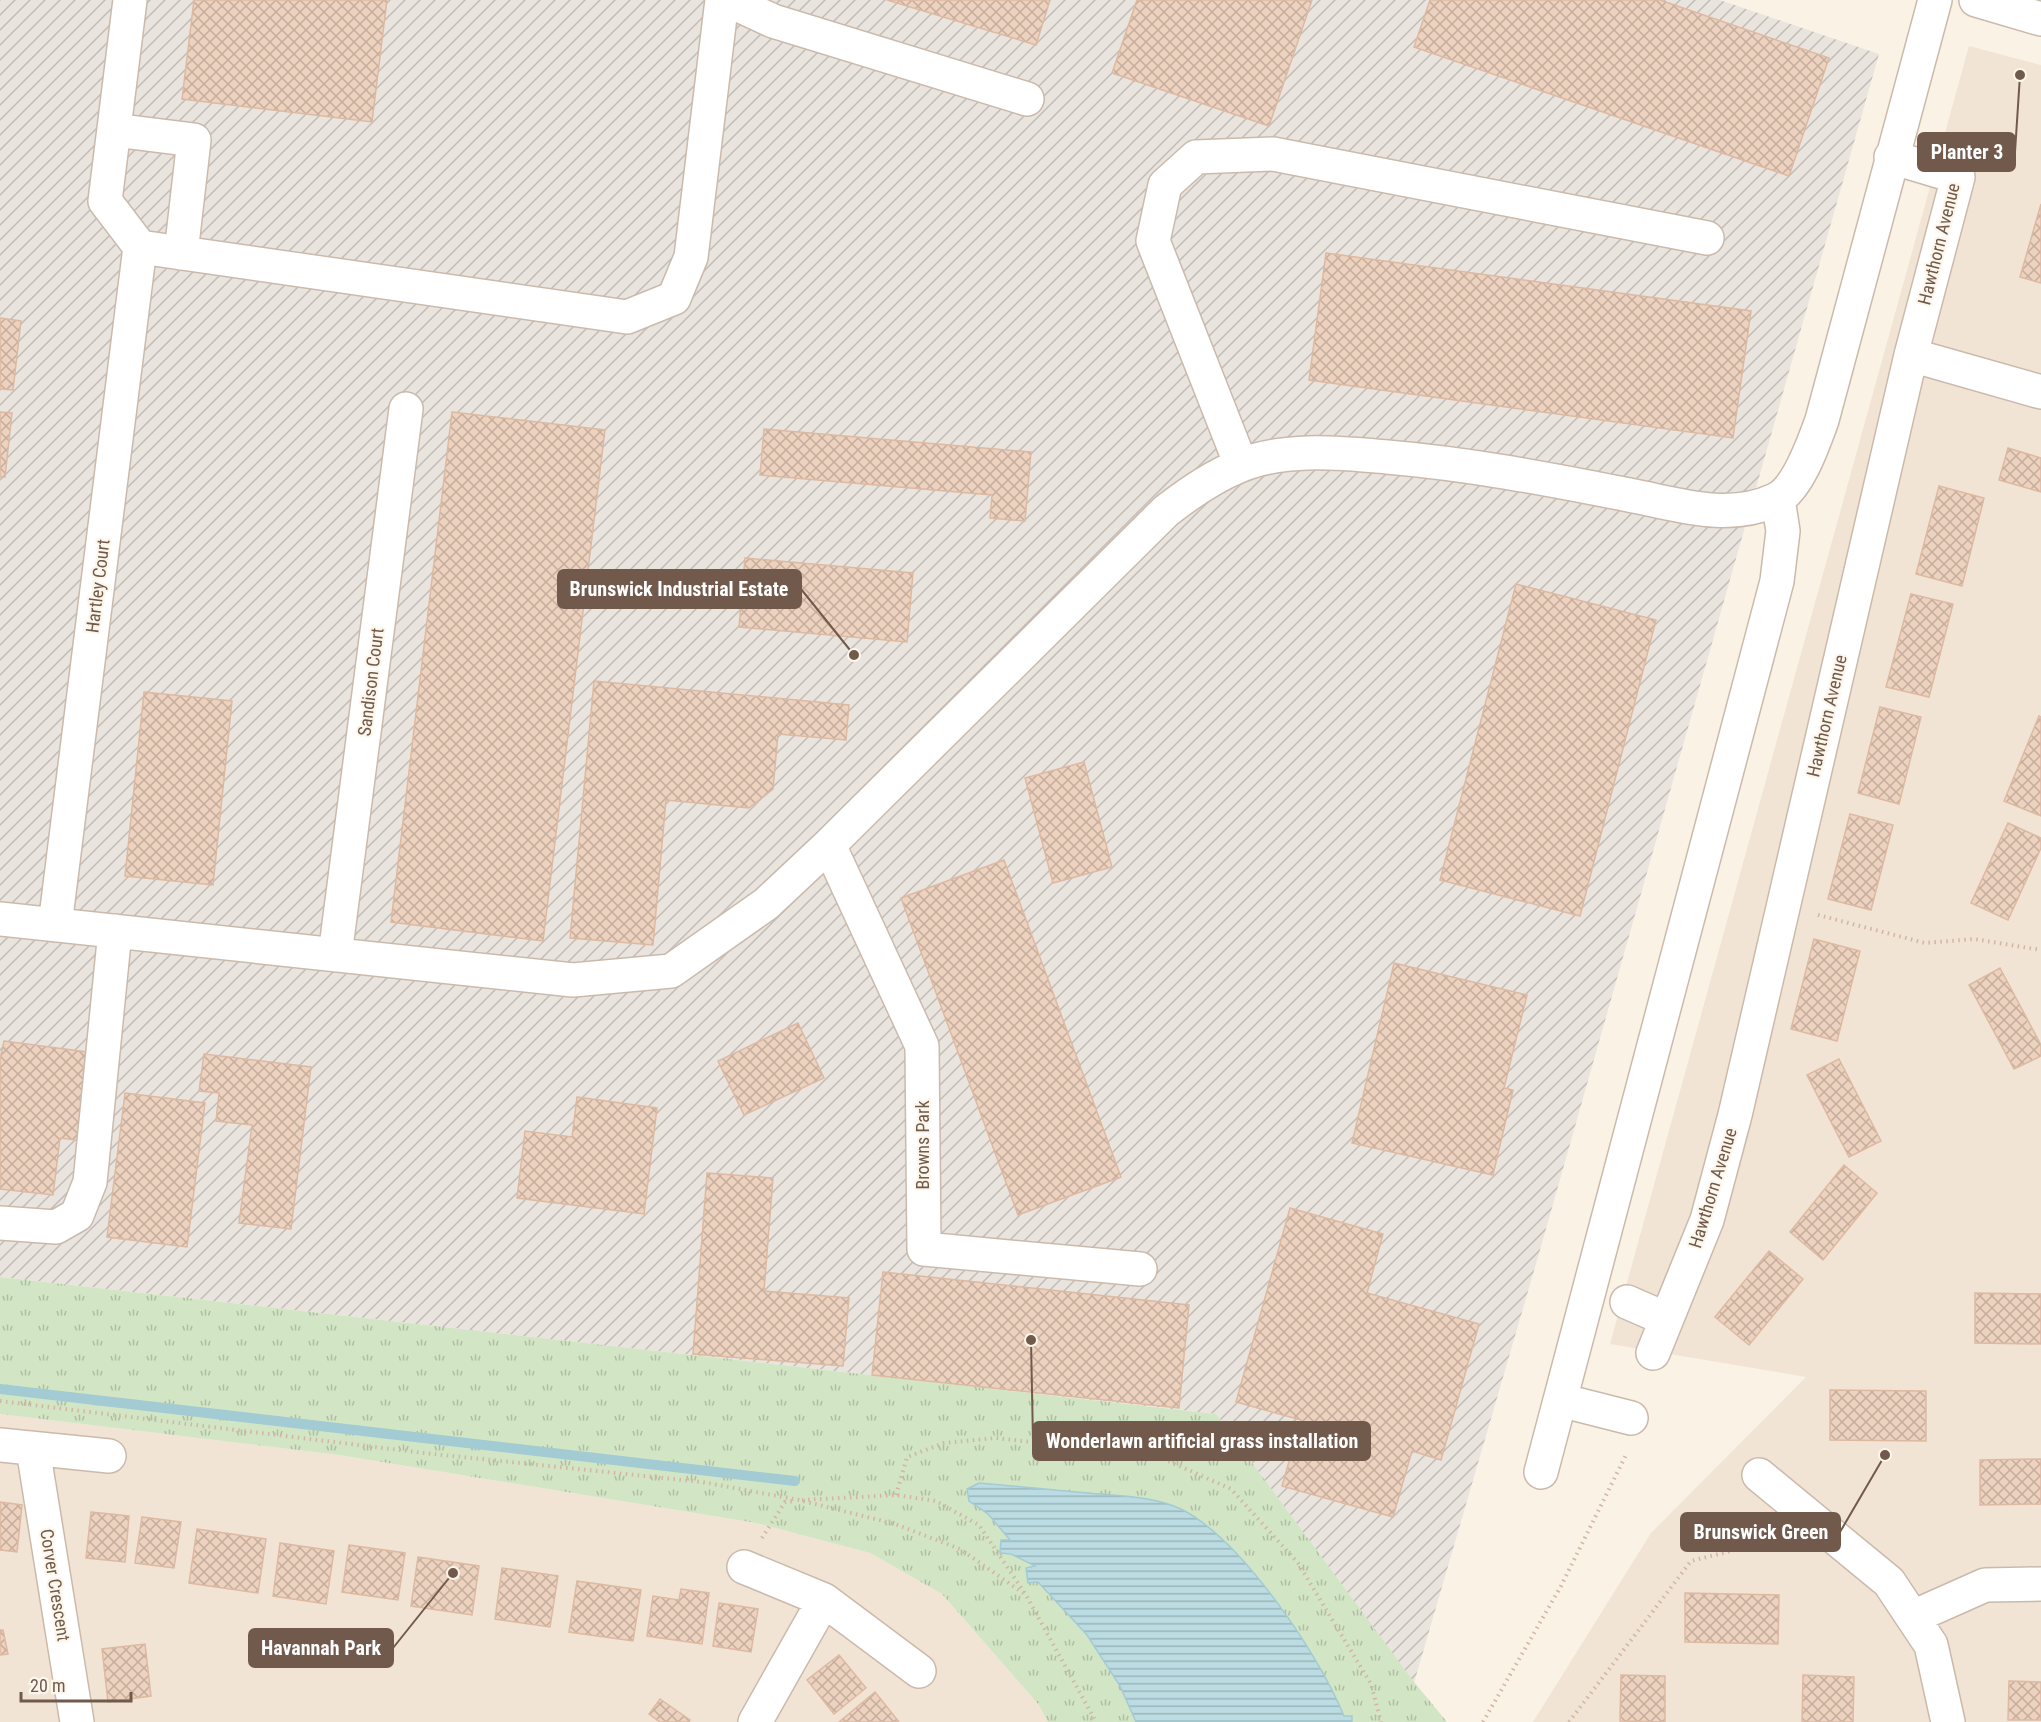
<svg xmlns="http://www.w3.org/2000/svg" width="2041" height="1722" viewBox="0 0 2041 1722" font-family="'Roboto Condensed',sans-serif">
<style>
.residential{fill:#f1e4d4}
.industrial{fill:url(#industrial-furrows)}
.grass{fill:url(#grass-tufts)}
.water{fill:url(#water-rules);stroke:#a2cbd3;stroke-width:1.5}
.lines{fill:none;stroke-linecap:round;stroke-linejoin:round}
.stream{stroke:#a2cbd3;stroke-width:10}
.building{fill:url(#building-cross-hatch);stroke:#deb9a1;stroke-width:1.5}
.minor-casing{stroke:#cbbaac;stroke-width:36}
.path{stroke:#d2b5a2;stroke-width:4;stroke-dasharray:1.5 4.5;stroke-linecap:butt}
.minor{stroke:#fff;stroke-width:33}
.labels{text-anchor:middle;stroke-width:4.5;stroke-linejoin:round;paint-order:stroke}
.street-label{font-size:18px;fill:#715a4c;stroke:#fdf6eb}
.leader{fill:none;stroke:#715a4c;stroke-width:2}
.callout-dot{fill:#715a4c;stroke:#fdf6eb;stroke-width:2}
.callout{fill:#715a4c;stroke:#715a4c;stroke-width:2}
.callout-label{font-size:20px;text-anchor:middle;font-weight:bold;fill:#fff}
</style>
<defs>
<pattern id="industrial-furrows" width="10" height="10" patternUnits="userSpaceOnUse" patternTransform="scale(1.5)"><rect width="10" height="10" fill="#eae4df"/><path d="M-1 1l2-2M0 10L10 0M9 11l2-2" fill="none" stroke="#c2bcb7"/></pattern>
<pattern id="grass-tufts" width="24" height="20" patternUnits="userSpaceOnUse" patternTransform="scale(1.5)"><rect width="24" height="20" fill="#d2e6c5"/><path d="M3 7l-1-3M5 7V3M7 7l1-3M15 17l-1-3M17 17v-4M19 17l1-3" fill="none" stroke="#afbda2"/></pattern>
<pattern id="water-rules" width="6" height="5" patternUnits="userSpaceOnUse" patternTransform="scale(1.5)"><rect width="6" height="5" fill="#bbdce2"/><path d="M0 2.5h6" fill="none" stroke="#9cb5b9"/></pattern>
<pattern id="building-cross-hatch" width="8" height="8" patternUnits="userSpaceOnUse" patternTransform="scale(1.5)"><rect width="8" height="8" fill="#edd2bf"/><path d="M0 0l8 8M0 8l8-8" fill="none" stroke="#c4ad9d"/></pattern>
</defs>
<rect width="100%" height="100%" fill="#faf2e5"/>
<path class="residential" d="M1969,46L2041,65V1722H1533L1651,1533L1806,1377L1610,1344Z
M0,1414L339,1455L756,1523L870,1553L942,1594L1038,1704L1048,1722H0Z"/>
<path class="industrial" d="M0,0H1720L1879,54L1538,1257L1414,1683L1216,1414L0,1277Z"/>
<path class="grass" d="M0,1277L1216,1414L1414,1682L1447,1722H1048L1038,1704L942,1594L870,1553L756,1523L339,1455L0,1414Z"/>
<path class="water" d="M979,1483C1016,1486 1052,1490 1088,1493C1119,1496 1155,1496 1183,1510C1242,1541 1319,1654 1344,1716H1352V1722H1136L1120,1686L1087,1635L1038,1582L1028,1583L1026,1568L1035,1566L1011,1554L1000,1553L1001,1540H1010L988,1514L969,1501L967,1489Z"/>
<g class="lines">
<path class="stream" d="M0,1389L795,1481"/>
</g>
<path class="building" d="M194,0H387L372,122L182,99Z
M887,0H1050L1036,45Z
M1137,0H1312L1269,126L1112,73Z
M1430,0H1660L1829,58L1789,176L1414,47Z
M2041,204V283L2020,277Z
M1326,253L1751,311L1733,438L1309,380Z
M0,318L21,321L13,390L0,389Z
M0,412L12,413L5,477H0Z
M452,412L605,430L543,941L391,922Z
M764,429L1031,452L1025,521L990,518L992,495L760,475Z
M2008,448L2041,458V492L1999,480Z
M1939,486L1984,498L1962,586L1916,574Z
M745,558L913,573L907,642L739,627Z
M1516,584L1656,620L1580,916L1440,880Z
M1911,594L1953,604L1929,697L1886,687Z
M594,681L849,705L846,740L778,734L773,789L749,808L666,800L653,945L570,938Z
M144,692L232,701L213,885L125,876Z
M1880,707L1921,717L1899,804L1858,793Z
M2039,716L2041,717V816L2004,801Z
M1084,762L1112,867L1053,883L1025,778Z
M1850,814L1893,825L1871,910L1828,899Z
M2008,823L2041,838V848L2008,920L1971,903Z
M1004,860L1121,1177L1018,1215L901,898Z
M1814,939L1860,951L1837,1041L1791,1029Z
M1394,963L1527,995L1504,1088L1513,1090L1493,1175L1352,1143Z
M2000,968L2041,1045V1056L2014,1069L1969,985Z
M798,1023L824,1078L744,1115L718,1061Z
M4,1041L95,1053L83,1141L60,1138L53,1195L0,1189V1059Z
M204,1054L311,1067L291,1229L239,1223L252,1125L216,1121L219,1093L199,1091Z
M1839,1059L1881,1141L1849,1157L1807,1075Z
M125,1093L205,1103L187,1247L107,1237Z
M577,1097L657,1108L644,1214L517,1198L525,1131L572,1137Z
M1844,1165L1877,1193L1823,1260L1790,1232Z
M707,1173L773,1178L764,1291L849,1298L843,1366L693,1354Z
M1290,1208L1383,1234L1367,1293L1479,1324L1441,1460L1412,1451L1393,1517L1282,1486L1301,1420L1236,1402Z
M1769,1251L1803,1279L1749,1345L1715,1317Z
M883,1272L1189,1305L1179,1408L872,1375Z
M1975,1293L2041,1294V1344L1975,1343Z
M1830,1390L1926,1391V1441L1830,1440Z
M2041,1459V1504L1980,1505V1460Z
M0,1502L22,1505L17,1552L0,1550Z
M91,1512L129,1516L125,1562L86,1558Z
M142,1517L181,1522L174,1568L135,1563Z
M197,1529L266,1539L258,1593L189,1583Z
M280,1543L334,1551L326,1604L273,1596Z
M349,1545L405,1553L398,1600L342,1592Z
M418,1557L479,1566L472,1615L411,1606Z
M502,1568L558,1576L550,1627L495,1619Z
M577,1581L641,1590L633,1641L569,1632Z
M681,1589L709,1593L702,1644L647,1636L653,1596L679,1600Z
M1685,1593L1779,1595L1778,1644L1685,1642Z
M719,1603L758,1609L751,1652L713,1646Z
M0,1630H3L8,1654L0,1655Z
M145,1644L151,1696L108,1702L102,1649Z
M839,1655L866,1688L834,1714L807,1680Z
M1621,1675L1665,1676V1722L1620,1721Z
M1803,1675L1854,1677L1853,1722H1802Z
M2009,1681L2041,1682V1720H2008Z
M875,1692L899,1722H839Z
M660,1699L690,1720L689,1722H660L649,1714Z"/>
<g class="lines">
<g class="minor-casing">
<path id="minor" d="M130,0L105,201L140,247L627,317L674,298L691,257L722,0
M728,0L773,21L1027,99
M1976,0L2041,19
M114,130L194,140L181,253
M1911,355L2041,392
M1241,465L1153,241L1165,185L1196,157L1273,154L1707,238
M829,845L922,1046L924,1249L1140,1269
M0,919L573,980L671,971L766,904L829,845L1166,511C1189,493 1212,477 1239,466C1284,447 1340,453 1387,457C1469,464 1549,479 1629,495C1677,504 1728,522 1775,500C1798,490 1814,442 1822,420L1935,0
M55,925L140,247
M335,955L406,409
M0,1223L56,1227L77,1215L90,1182L115,931
M1627,1302L1666,1319
M1653,1353L1707,1220L1735,1115L1911,355L1958,177L1891,157
M1560,1400L1631,1418
M0,1445L109,1456
M33,1449L77,1722
M1541,1472L1777,581L1783,531L1778,499
M1759,1475L1889,1582L1931,1645L1948,1722
M744,1567L824,1600L919,1671
M1913,1617L1985,1585L2041,1584
M755,1722L824,1600"/>
</g>
<path class="path" d="M1818,915L1925,943L1974,939L2041,950
M0,1401L424,1453L702,1482L799,1500L895,1524L960,1549L1026,1595
M896,1495L907,1457L944,1443L996,1438L1157,1456L1231,1489L1298,1563L1371,1684L1381,1722
M802,1500L896,1495L936,1501L979,1525L1026,1595L1096,1722
M762,1538L785,1502L795,1501
M1483,1722L1561,1586L1627,1453
M1569,1722L1691,1561L1779,1539"/>
<use href="#minor" class="minor"/>
</g>
<g class="labels">
<g class="street-label">
<text transform="translate(1939 244) rotate(-76)" y="6">Hawthorn Avenue</text>
<text transform="translate(98 586) rotate(-83)" y="6">Hartley Court</text>
<text transform="translate(371 682) rotate(-83)" y="6">Sandison Court</text>
<text transform="translate(1827 716) rotate(-77)" y="6">Hawthorn Avenue</text>
<text transform="translate(923 1145) rotate(-90)" y="6">Browns Park</text>
<text transform="translate(1713 1188) rotate(-73)" y="6">Hawthorn Avenue</text>
<text transform="translate(55 1585) rotate(81)" y="6">Corver Crescent</text>
</g>
</g>
<path class="leader" d="M2020 75L2015 152M854 655L801 589M1031 1340L1033 1441M1885 1455L1840 1532M453 1573L393 1648"/>
<g class="callout-dot">
<circle cx="2020" cy="75" r="6"/>
<circle cx="854" cy="655" r="6"/>
<circle cx="1031" cy="1340" r="6"/>
<circle cx="1885" cy="1455" r="6"/>
<circle cx="453" cy="1573" r="6"/>
</g>
<g class="callout">
<rect x="1918" y="133" width="97" height="38" rx="6"/>
<rect x="558" y="570" width="243" height="38" rx="6"/>
<rect x="1033" y="1422" width="337" height="38" rx="6"/>
<rect x="1681" y="1513" width="159" height="38" rx="6"/>
<rect x="249" y="1629" width="144" height="38" rx="6"/>
</g>
<g class="callout-label">
<text x="1967" y="159">Planter 3</text>
<text x="679" y="596">Brunswick Industrial Estate</text>
<text x="1202" y="1448">Wonderlawn artificial grass installation</text>
<text x="1761" y="1539">Brunswick Green</text>
<text x="321" y="1655">Havannah Park</text>
</g>
<path d="M21 1692v9h110v-9" fill="none" stroke="#715a4c" stroke-width="3"/>
<text x="30" y="1692" font-size="18" fill="#715a4c" stroke="#fdf6eb" stroke-width="4.5" paint-order="stroke">20 m</text>
</svg>
